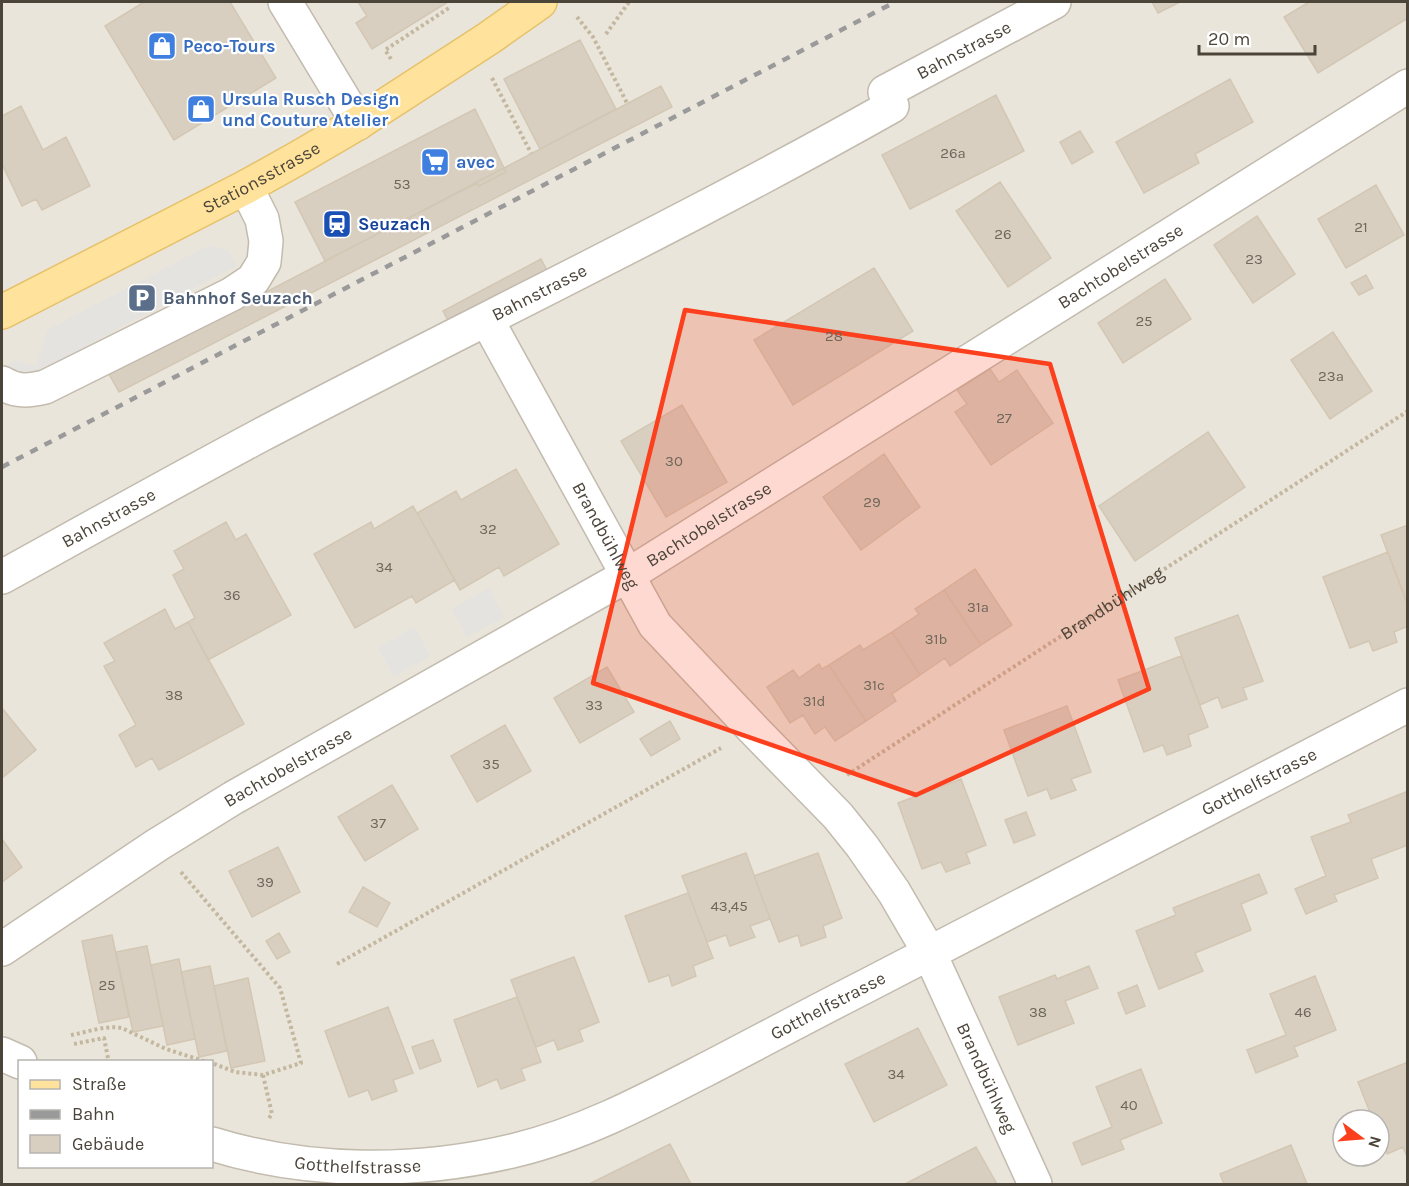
<svg xmlns="http://www.w3.org/2000/svg" width="1409" height="1186" viewBox="0 0 1409 1186" font-family="Karla,sans-serif">
<style>
.residential{fill:#eae5da;fill-rule:evenodd}
.parking{fill:#e5e3e0}
.building{fill:#d8cfc1;stroke:#d3c7b4;stroke-width:1.5}
.lines{fill:none;stroke-linecap:round;stroke-linejoin:round}
.minor-casing{stroke:#c2bbae;stroke-width:36}
.major-casing{stroke:#e6c16a;stroke-width:36}
.path{stroke:#c4b79f;stroke-width:4;stroke-dasharray:3 3;stroke-linecap:butt}
.minor{stroke:#fff;stroke-width:33}
.major{stroke:#ffe39c;stroke-width:33}
.rail{stroke:#9a9a9a;stroke-width:4.5;stroke-dasharray:8 8;stroke-linecap:butt}
.marked{fill:#fc3f1d;fill-opacity:0.2;stroke:#fc3f1d;stroke-width:4.5;stroke-linejoin:round}
.labels{text-anchor:middle;stroke-width:4.5;stroke-linejoin:round;paint-order:stroke}
.number-label{font-size:15px;fill:#6e675b}
.shop-label{font-size:18px;font-weight:bold;fill:#366cbe;stroke:#fff;text-anchor:start}
.street-label{font-size:18px;fill:#4b4439;stroke:#fff}
.transit-label{font-size:18px;font-weight:bold;fill:#164399;stroke:#fff;text-anchor:start}
.service-label{font-size:18px;font-weight:bold;fill:#4e5e75;stroke:#fff;text-anchor:start}
</style>
<rect width="100%" height="100%" fill="#f6f3ec"/>
<path class="residential" d="M2,2H1407V1184H2ZM20,1062H212V1166H20ZM1343,1120H1379V1156H1343Z"/>
<path class="parking" d="M209,245L229,251L236,266L2,391V368L16,360L36,366L47,330Z
M489,588L504,617L467,637L451,609Z
M414,627L431,656L394,677L378,648Z"/>
<path class="building" d="M144,2H230L276,78L174,140L105,26Z
M358,2H448L372,49L356,23L367,16Z
M1152,2H1180L1158,13Z
M1309,2H1408V18L1318,73L1284,17Z
M580,40L616,109L540,149L504,79Z
M1230,79L1253,122L1195,154L1199,163L1144,193L1116,142Z
M661,86L672,107L119,392L109,374Z
M996,95L1024,151L910,209L882,155Z
M21,106L43,150L66,137L90,186L42,210L36,199L22,206L2,164V116Z
M475,109L506,172L479,186L477,183L325,261L295,202Z
M1080,131L1093,152L1072,164L1060,142Z
M1000,182L1051,258L1008,287L956,211Z
M1376,185L1404,235L1346,268L1318,219Z
M1257,216L1295,274L1253,303L1214,245Z
M541,259L549,274L451,326L443,311Z
M874,268L913,331L793,405L754,340Z
M1366,275L1373,288L1359,295L1351,283Z
M1165,279L1191,319L1123,363L1098,323Z
M1333,332L1372,391L1330,419L1291,360Z
M990,369L999,382L1017,370L1053,423L991,465L955,412L967,404L957,390Z
M682,405L727,482L666,517L621,441Z
M1208,432L1245,487L1135,561L1099,506Z
M884,454L920,507L861,550L823,497Z
M516,469L559,544L504,576L499,567L460,590L417,513L456,491L461,500Z
M413,506L455,580L416,603L412,596L355,628L314,554L371,522L374,529Z
M226,522L236,540L246,534L291,615L208,660L188,622L195,618L173,575L184,569L174,551Z
M1408,525V600L1406,601L1381,535Z
M1388,552L1408,605V626L1394,632L1397,642L1373,651L1369,641L1350,648L1323,577Z
M975,569L1012,625L981,645L944,590Z
M944,590L981,645L950,666L945,658L920,675L892,632L919,614L915,609Z
M165,609L175,629L188,622L244,724L159,770L152,758L136,767L119,735L136,725L104,666L115,661L104,643Z
M1238,615L1263,681L1243,688L1247,699L1222,708L1218,697L1200,705L1175,638Z
M892,632L920,675L892,694L896,701L866,721L829,665L860,645L863,650Z
M1181,656L1208,727L1188,735L1191,746L1167,755L1163,745L1144,752L1118,680Z
M819,664L822,669L829,665L866,721L835,741L825,727L815,734L803,715L790,723L767,687L793,670L799,678Z
M607,667L634,712L580,743L554,698Z
M1067,706L1091,772L1071,779L1076,790L1051,799L1047,789L1028,796L1004,730Z
M2,708L36,750L2,778Z
M670,721L680,739L651,756L640,739Z
M505,725L531,771L477,802L451,756Z
M961,779L986,845L966,853L970,863L946,872L941,862L922,869L898,803Z
M392,785L418,829L365,861L338,817Z
M1408,791V845L1371,859L1378,878L1334,895L1337,901L1306,914L1295,889L1326,876L1311,837L1351,822L1348,815Z
M1026,812L1035,835L1014,843L1005,820Z
M2,839L22,867L2,882Z
M278,847L300,892L252,917L229,871Z
M746,853L770,919L750,926L755,937L730,946L726,935L707,942L682,876Z
M818,853L842,918L823,926L826,937L801,946L798,935L779,942L754,876Z
M1259,874L1267,893L1241,904L1251,930L1195,953L1203,971L1159,989L1136,931L1176,915L1173,908Z
M363,887L390,903L377,927L349,912Z
M688,893L713,958L693,966L696,976L672,986L669,975L649,982L625,916Z
M279,933L290,952L277,959L266,941Z
M112,935L129,1017L99,1023L82,941Z
M147,946L163,1026L133,1032L116,952Z
M574,957L599,1022L579,1030L583,1041L558,1050L554,1040L536,1047L511,980Z
M179,959L195,1039L167,1045L151,965Z
M210,966L227,1051L199,1057L181,972Z
M1089,966L1098,988L1065,1001L1074,1023L1018,1045L999,997L1055,975L1057,979Z
M1315,976L1336,1030L1294,1047L1298,1056L1256,1073L1247,1050L1286,1035L1270,994Z
M248,978L265,1061L231,1068L214,986Z
M1137,985L1145,1006L1126,1014L1118,993Z
M517,997L541,1062L521,1069L525,1080L501,1089L497,1079L478,1087L454,1020Z
M388,1007L413,1073L393,1080L397,1091L372,1100L368,1090L349,1097L325,1031Z
M918,1028L947,1085L874,1122L845,1064Z
M433,1040L441,1061L420,1069L412,1047Z
M1408,1062V1159L1403,1147L1387,1154L1379,1135V1120H1373L1358,1082Z
M1141,1069L1162,1123L1120,1140L1124,1149L1082,1165L1073,1143L1112,1127L1096,1087Z
M670,1144L691,1184H589Z
M1291,1145L1307,1184H1224L1220,1174Z
M976,1147L997,1184H905Z"/>
<g class="lines">
<g class="minor-casing">
<g id="minor">
<path d="M285,2L358,123"/>
<path id="s2" d="M487,320L655,625L754,730L838,816L862,846L894,892L929,952L1035,1184"/>
<path d="M2,383C16,392 29,391 45,387L232,294L253,280L264,262L266,241L262,219L246,187"/>
<path id="s3" d="M2,577C87,530 173,482 259,436C470,325 685,223 892,106L885,92L1054,2"/>
<path id="s4" d="M2,949L157,845L233,798L628,575L1408,86"/>
<path d="M2,1054L20,1062"/>
<path id="s5" d="M212,1144C309,1174 417,1174 516,1150C582,1134 643,1102 703,1071C757,1043 811,1014 866,986C1046,891 1227,798 1408,705"/>
</g>
</g>
<g class="major-casing">
<g id="major">
<path id="s6" d="M2,312L246,187L298,158L358,123L489,38L540,2"/>
</g>
</g>
<g class="path">
<path d="M577,17L593,37L627,103"/>
<path d="M606,34L629,2"/>
<path d="M391,59L385,50L449,8"/>
<path d="M492,78L531,153"/>
<path d="M284,297L289,305"/>
<path id="s1" d="M847,775L1408,411"/>
<path d="M181,872L280,988L301,1063L263,1075L235,1072L212,1063"/>
<path d="M337,964L721,748"/>
<path d="M71,1035C88,1032 106,1025 122,1028L166,1049L207,1062"/>
<path d="M74,1044L104,1038L108,1058"/>
<path d="M263,1075L272,1114L269,1118"/>
</g>
<use href="#minor" class="minor"/>
<use href="#major" class="major"/>
<path class="rail" d="M2,467L895,2"/>
</g>
<path class="marked" d="M685,310L1050,364L1149,689L916,795L593,683Z"/>
<defs>
<g id="shop-square" transform="scale(1.5)"><rect x="-9" y="-9" width="18" height="18" rx="4" fill="#3f7fe0" stroke="#fff"/><path d="M-5-2.5h2.3a2.7 3.5 0 0 1 5.4 0H5L5.5 6h-11ZM-1.5-2.5h3a1.5 2.3 0 0 0-3 0Z" fill="#fff"/></g>
<g id="supermarket-square" transform="scale(1.5)"><rect x="-9" y="-9" width="18" height="18" rx="4" fill="#3f7fe0" stroke="#fff"/><path d="M-6-5.5h2.5l.6 2H6L4.5 2H-2.5L-4.4-4H-6ZM-1.5 3.2a1.3 1.3 0 1 0 .1 0ZM3 3.2a1.3 1.3 0 1 0 .1 0Z" fill="#fff"/></g>
<g id="station-square" transform="scale(1.5)"><rect x="-9" y="-9" width="18" height="18" rx="4" fill="#1a4fb4" stroke="#fff"/><path d="M-3-6H3Q5-6 5-4V2Q5 4 3 4L4.5 6H3L1.5 4h-3L-3 6H-4.5L-3 4Q-5 4-5 2V-4Q-5-6-3-6ZM-3.5-4v3h7v-3ZM-3.5 1v1.5H-2V1ZM2 1v1.5H3.5V1Z" fill="#fff"/></g>
<g id="parking-square" transform="scale(1.5)"><rect x="-9" y="-9" width="18" height="18" rx="4" fill="#5c6f8a" stroke="#fff"/><path d="M-3.5-5.5H1a3.5 3.5 0 0 1 0 7H-1V5.5H-3.5ZM-1-3.4V-.6H.8a1.4 1.4 0 0 0 0-2.8Z" fill="#fff"/></g>
</defs>
<g fill-rule="evenodd">
<use href="#shop-square" x="162" y="46"/>
<use href="#shop-square" x="201" y="109"/>
<use href="#supermarket-square" x="435" y="162"/>
<use href="#station-square" x="337" y="224"/>
<use href="#parking-square" x="142" y="298"/>
</g>
<g class="labels">
<g class="number-label">
<text x="953" y="158">26a</text>
<text x="402" y="189">53</text>
<text x="1361" y="232">21</text>
<text x="1003" y="239">26</text>
<text x="1254" y="264">23</text>
<text x="1144" y="326">25</text>
<text x="834" y="341">28</text>
<text x="1331" y="381">23a</text>
<text x="1004" y="423">27</text>
<text x="674" y="466">30</text>
<text x="872" y="507">29</text>
<text x="488" y="534">32</text>
<text x="384" y="572">34</text>
<text x="232" y="600">36</text>
<text x="978" y="612">31a</text>
<text x="936" y="644">31b</text>
<text x="874" y="690">31c</text>
<text x="174" y="700">38</text>
<text x="814" y="706">31d</text>
<text x="594" y="710">33</text>
<text x="491" y="769">35</text>
<text x="378" y="828">37</text>
<text x="265" y="887">39</text>
<text x="729" y="911">43,45</text>
<text x="107" y="990">25</text>
<text x="1038" y="1017">38</text>
<text x="1303" y="1017">46</text>
<text x="896" y="1079">34</text>
<text x="1129" y="1110">40</text>
</g>
<g class="shop-label">
<text x="183" y="52">Peco-Tours</text>
<text x="222" y="105">Ursula Rusch Design<tspan x="222" dy="21">und Couture Atelier</tspan></text>
<text x="456" y="168">avec</text>
</g>
<g class="street-label">
<text dy="6" stroke="none"><textPath href="#s3" startOffset="1112">Bahnstrasse</textPath></text>
<text dy="6" stroke="none"><textPath href="#s6" startOffset="292">Stationsstrasse</textPath></text>
<text dy="6" stroke="none"><textPath href="#s4" startOffset="1311">Bachtobelstrasse</textPath></text>
<text dy="6" stroke="none"><textPath href="#s3" startOffset="608">Bahnstrasse</textPath></text>
<text dy="6" stroke="none"><textPath href="#s3" startOffset="122">Bahnstrasse</textPath></text>
<text dy="6" stroke="none"><textPath href="#s4" startOffset="825">Bachtobelstrasse</textPath></text>
<text dy="6" stroke="none"><textPath href="#s2" startOffset="246">Brandbühlweg</textPath></text>
<text dy="6" stroke="none"><textPath href="#s1" startOffset="316">Brandbühlweg</textPath></text>
<text dy="6" stroke="none"><textPath href="#s4" startOffset="339">Bachtobelstrasse</textPath></text>
<text dy="6" stroke="none"><textPath href="#s5" startOffset="1138">Gotthelfstrasse</textPath></text>
<text dy="6" stroke="none"><textPath href="#s5" startOffset="652">Gotthelfstrasse</textPath></text>
<text dy="6" stroke="none"><textPath href="#s2" startOffset="915">Brandbühlweg</textPath></text>
<text dy="6" stroke="none"><textPath href="#s5" startOffset="148">Gotthelfstrasse</textPath></text>
</g>
<g class="transit-label">
<text x="358" y="230">Seuzach</text>
</g>
<g class="service-label">
<text x="163" y="304">Bahnhof Seuzach</text>
</g>
</g>
<rect width="1409" height="1186" fill="none" stroke="#4b4439" stroke-width="6"/>
<rect x="18" y="1060" width="195" height="108" fill="#ffffff" stroke="#b7b4b0" stroke-width="1.5"/>
<rect x="30" y="1080" width="30" height="9" fill="#ffe39c" stroke="#b7b4b0" stroke-width="1.5"/>
<text x="72" y="1090" font-size="18" fill="#4b4439">Straße</text>
<rect x="30" y="1110" width="30" height="9" fill="#9a9a9a" stroke="#b7b4b0" stroke-width="1.5"/>
<text x="72" y="1120" font-size="18" fill="#4b4439">Bahn</text>
<rect x="30" y="1135" width="30" height="18" fill="#d8cfc1" stroke="#b7b4b0" stroke-width="1.5"/>
<text x="72" y="1150" font-size="18" fill="#4b4439">Gebäude</text>
<g transform="translate(1361 1138) rotate(106)"><circle r="28" fill="#ffffff" stroke="#b7b4b0" stroke-width="1.5"/>
<path d="M0-4.5L10 22L0 15L-10 22Z" fill="#fc3f1d"/>
<text y="-9" font-size="16" font-weight="bold" text-anchor="middle" fill="#4b4439">N</text>
</g>
<path d="M1199 45v9h116v-9" fill="none" stroke="#4b4439" stroke-width="3"/>
<text x="1208" y="45" font-size="18" fill="#4b4439" stroke="#ffffff" stroke-width="4.5" paint-order="stroke">20 m</text>
</svg>
